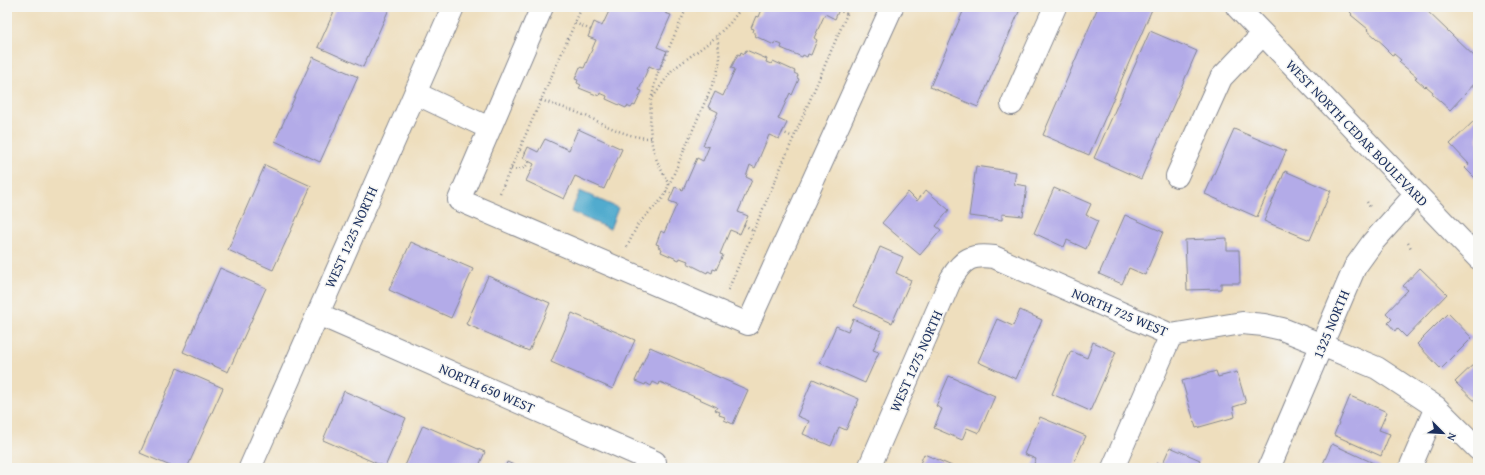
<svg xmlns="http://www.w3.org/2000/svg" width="1485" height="475" viewBox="0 0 1485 475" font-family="'Gentium Book Plus',serif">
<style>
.water{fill:#51abce;stroke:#366d96}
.building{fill:#b3abe8}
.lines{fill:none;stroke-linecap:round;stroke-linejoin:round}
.minor-casing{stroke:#84868e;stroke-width:24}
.path{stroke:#84868e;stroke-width:2.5;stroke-dasharray:1 3;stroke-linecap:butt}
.minor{stroke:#fff;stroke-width:22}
.labels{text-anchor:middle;stroke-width:3;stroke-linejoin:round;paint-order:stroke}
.street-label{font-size:14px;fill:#1b2f5e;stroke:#f6f6f2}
</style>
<rect width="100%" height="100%" fill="#f6f6f2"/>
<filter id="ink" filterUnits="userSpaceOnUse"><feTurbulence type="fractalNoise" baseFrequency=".025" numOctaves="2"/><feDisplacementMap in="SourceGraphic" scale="8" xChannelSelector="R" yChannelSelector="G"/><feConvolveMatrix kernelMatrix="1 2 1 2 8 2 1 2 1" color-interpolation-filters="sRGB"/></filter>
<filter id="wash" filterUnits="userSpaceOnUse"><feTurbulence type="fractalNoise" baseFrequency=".012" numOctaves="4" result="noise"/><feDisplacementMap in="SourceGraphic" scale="16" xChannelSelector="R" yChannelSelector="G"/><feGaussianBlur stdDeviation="0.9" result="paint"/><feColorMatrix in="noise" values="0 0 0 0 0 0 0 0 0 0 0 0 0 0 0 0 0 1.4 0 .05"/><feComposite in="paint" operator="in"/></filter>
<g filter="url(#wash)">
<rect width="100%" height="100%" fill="#eedebd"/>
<path class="water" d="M580,191L618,208L610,229L571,212Z"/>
<g id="blocks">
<path class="building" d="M336,7H390L363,67L318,47Z
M611,7H667L665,13L671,15L657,47L667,51L659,70L649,66L639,90L642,91L635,106L633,105L631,108L627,106L626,108L606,99L607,96L600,93L599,96L579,88L581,85L577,83L578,80L575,79L580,67L584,68L596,40L588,37L594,22L602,26Z
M763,7H840L835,19L825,14L814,38L817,40L811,55L808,54L807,57L803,55L802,57L781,48L782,45L775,42L774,45L755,36L756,34L753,32L754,29L751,28L756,16L759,17Z
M965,7H1021L978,107L930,87Z
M1098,7H1153L1089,155L1043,135Z
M1355,7H1423L1478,60V80L1450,110L1432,94L1433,92L1426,86L1425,87L1415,78L1417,77L1399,62L1401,60L1394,54L1392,55L1383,46L1384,45L1367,30L1368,29L1351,15L1352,14L1350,12Z
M1150,31L1197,51L1141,179L1094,158Z
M746,50L767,59L766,62L771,64L773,61L795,71L794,73L798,75L797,78L799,79L792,95L790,93L778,119L787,123L779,139L769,135L755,168L750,165L746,177L752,180L738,212L748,216L740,234L730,230L720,254L723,255L716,270L713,269L712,273L708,271L707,273L687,263L688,261L680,258L679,260L661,252L662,249L658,247L659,245L656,244L661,231L664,233L677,204L669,201L675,187L683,190L697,158L703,161L709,147L703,145L718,112L708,107L715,92L723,96L735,69L731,68L738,54L740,55L741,52L744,54Z
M313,57L358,77L320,162L275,141Z
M1476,119L1478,120V181L1465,168L1469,164L1450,144Z
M578,129L622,149L604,189L575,176L564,199L526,181L534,164L523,158L528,147L538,152L545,139L569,150Z
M1234,129L1286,151L1257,217L1205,194Z
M265,165L311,186L273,270L228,250Z
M976,166L1016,172L1014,184L1027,186L1023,216L1002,214V220L969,216Z
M1285,171L1331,191L1310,240L1264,221Z
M1054,188L1091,204L1086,215L1098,221L1086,249L1067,240L1064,247L1034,233Z
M926,190L949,210L936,226L941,230L920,255L882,223L908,192L917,201Z
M1125,215L1163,232L1145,275L1129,268L1122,284L1099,274Z
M1227,238V250H1239L1240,283H1221V289L1187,290L1185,240Z
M411,242L473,269L451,318L389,290Z
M880,247L903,257L896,273L911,280L892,323L854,306Z
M220,268L266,288L228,372L183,352Z
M1420,268L1447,294L1406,337L1397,328L1395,331L1388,323L1392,319L1386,313L1408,290L1403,286Z
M488,276L550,303L529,351L466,324Z
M1020,310L1042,320L1016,379L978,362L997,319L1013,326Z
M572,313L635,340L613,389L551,362Z
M1448,313L1472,338L1441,369L1417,344Z
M853,319L881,331L873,350L879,352L865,383L820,363L836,326L848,331Z
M1093,342L1116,352L1090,411L1052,394L1071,351L1087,358Z
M650,347L748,390L733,424L724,420L725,417L719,415L720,412L715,410L717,407L688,394L660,382L659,385L653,382L651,386L646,383L645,385L635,381Z
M1478,360V404L1455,382Z
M177,368L223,388L187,468H175L140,453Z
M1216,371L1218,377L1237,372L1246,403L1233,407L1235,417L1196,428L1182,381Z
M949,376L995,396L979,433L967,428L962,440L934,428L942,409L936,406Z
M813,379L859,399L846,430L839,427L831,446L803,434L809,421L797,416Z
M344,391L406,418L385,467L323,440Z
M1350,396L1387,412L1379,430L1390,434L1381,456L1334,435Z
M1040,417L1086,436L1072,467L1066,464L1065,468H1032L1036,459L1024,454Z
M423,425L485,452L478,468H404Z
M1332,444L1380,466L1379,468H1321Z
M1170,447L1200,460L1196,468H1154L1157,463L1162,465Z
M924,454L952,466L951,468H918Z
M507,462L521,468H505Z"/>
</g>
</g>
<g filter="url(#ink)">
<use href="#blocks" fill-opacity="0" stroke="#84868e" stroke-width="1"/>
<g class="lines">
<g class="minor-casing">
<path id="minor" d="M542,7L459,200L748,324L892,7
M1237,7L1478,258
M415,93L489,128
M1012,104L1055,7
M1177,176L1221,78L1263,34
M318,314L655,462
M250,468L453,7
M869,468L951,279C963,259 971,254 994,257L1171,335L1242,323L1264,325L1282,329L1322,345L1377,368L1436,407L1478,449
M1113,468L1171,335
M1269,468L1355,267L1373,242L1416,194
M1410,468L1436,407"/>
</g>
<path class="path" d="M838,10L847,14
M575,23L591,30
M652,96L657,75L687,7
M707,98L711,100
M541,100C557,106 573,110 588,117C608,126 628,138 651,138
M782,132L793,137
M520,150L526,153
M511,169C520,170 525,170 529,161
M669,185L717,74L720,60L717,35
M666,191L672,194
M500,193L582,7
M1367,202L1370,207
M744,225L753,230
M1408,243L1411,248
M627,247L638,224L663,198L669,185L657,161L652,145L650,127L651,100L672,70L711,41L730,23L742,7
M728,290L850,7"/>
<use href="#minor" class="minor"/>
</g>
</g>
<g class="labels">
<g class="street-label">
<text transform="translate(1357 133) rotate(46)" y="5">WEST NORTH CEDAR BOULEVARD</text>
<text transform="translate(351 237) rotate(-66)" y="5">WEST 1225 NORTH</text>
<text transform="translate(1120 312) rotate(23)" y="5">NORTH 725 WEST</text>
<text transform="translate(1331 324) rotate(-67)" y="5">1325 NORTH</text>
<text transform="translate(916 361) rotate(-66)" y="5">WEST 1275 NORTH</text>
<text transform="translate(487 388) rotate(24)" y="5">NORTH 650 WEST</text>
</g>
</g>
<rect width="1485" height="475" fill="none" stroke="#f6f6f2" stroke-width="24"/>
<g transform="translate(1443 433) rotate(114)" stroke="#f6f6f2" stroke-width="3" paint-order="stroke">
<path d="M0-3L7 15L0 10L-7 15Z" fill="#1b2f5e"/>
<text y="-6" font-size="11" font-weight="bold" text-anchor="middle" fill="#1b2f5e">N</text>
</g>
</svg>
